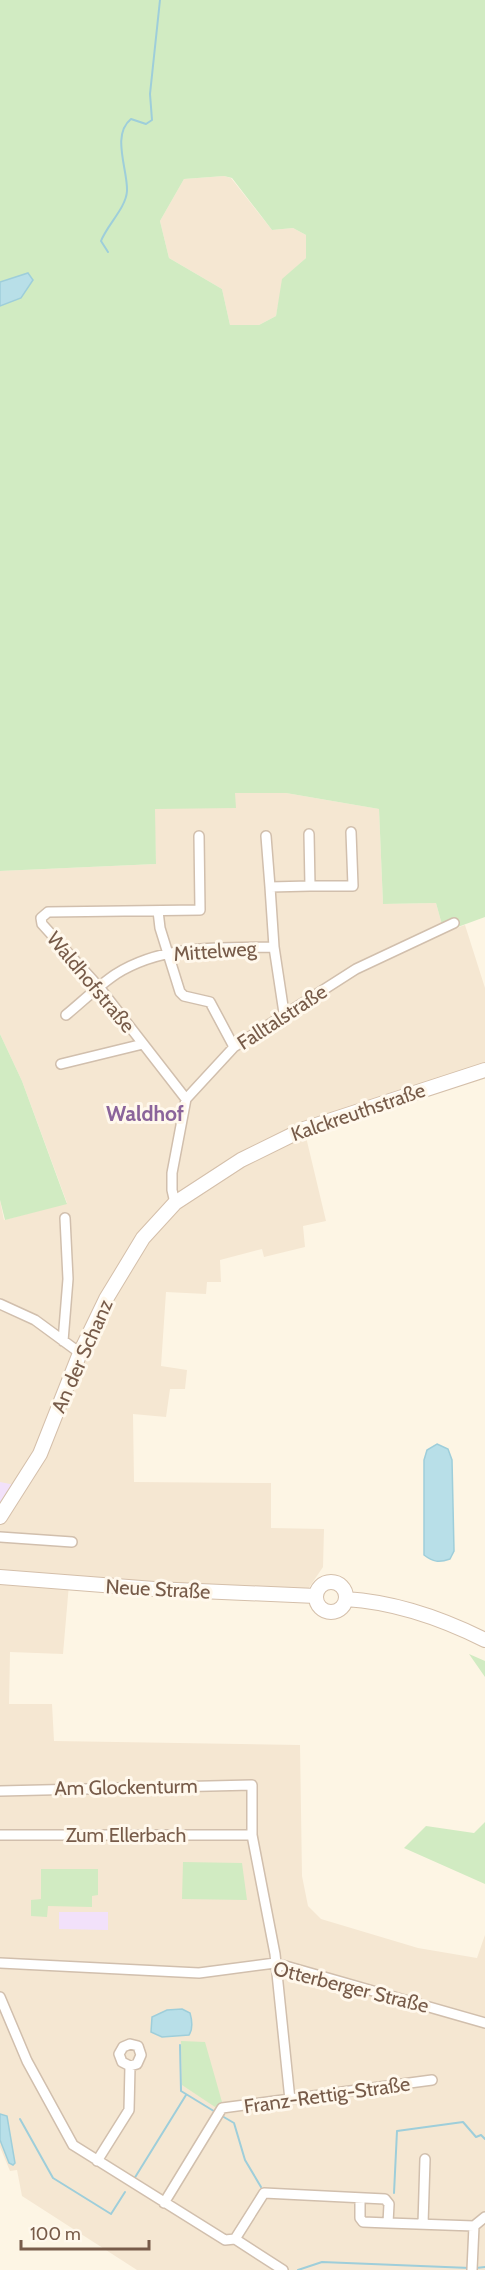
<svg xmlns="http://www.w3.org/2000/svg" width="485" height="2270" viewBox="0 0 485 2270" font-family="Cabin,sans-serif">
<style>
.residential{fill:#f5e7d2}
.education{fill:#f2e1fa}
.green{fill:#d1ebc2;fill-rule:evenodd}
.water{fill:#b8dfe8;stroke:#9eceda;stroke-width:1.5}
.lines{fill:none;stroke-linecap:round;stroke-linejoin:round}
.stream{stroke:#9eceda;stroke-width:2}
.street-casing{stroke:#d1bfad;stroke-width:12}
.secondary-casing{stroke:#d4bfaa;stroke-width:16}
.street{stroke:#fff;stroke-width:9}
.secondary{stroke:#fff;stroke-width:14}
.labels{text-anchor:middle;stroke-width:6;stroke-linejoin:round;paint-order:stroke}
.street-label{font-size:20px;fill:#775b49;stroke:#fff8ec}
.neighbourhood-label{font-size:21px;font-weight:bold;fill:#8b649b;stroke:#fff8ec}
</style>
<rect width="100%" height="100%" fill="#fdf5e4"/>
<path class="residential" d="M224,176L231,178L272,230L293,228L306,235V258L283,279L276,316L259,325H230L222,289L169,258L160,221L184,179Z
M235,793H286L379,809L383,904L436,903L444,932L465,925L485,988V1077L306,1137L326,1221L303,1226L305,1247L264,1257L262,1249L220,1260L221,1282H207L206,1294L166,1292L161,1366L187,1370L185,1389H170L166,1417L133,1414L134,1482L271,1483V1528L324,1529L323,1567L304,1595L69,1584L63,1654L10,1652L9,1704H52L54,1741L300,1745L302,1876L308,1906L321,1919L418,1948L477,1958L485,1935V2270H137L22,2196L17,2170L10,2171L0,2147V1200L4,1220L67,1203L22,1081L0,1034V871L156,864L154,808H235Z"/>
<path class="education" d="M0,1482L15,1485L0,1507Z
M59,1912H108V1930L59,1929Z"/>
<path class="green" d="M0,0H485V917L444,932L436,903L383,904L379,809L286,793H235L236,808L155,809L156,864L0,871ZM224,176L232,178L272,230L293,228L306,235V258L282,279L276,316L259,325H230L222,289L169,258L160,221L184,179Z
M0,1034L22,1081L67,1204L5,1220L0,1200Z
M469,1654L485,1661V1677Z
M485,1822V1884L404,1848L426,1826L474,1833Z
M183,1862L242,1863L247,1900L182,1899Z
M41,1869H98V1895L92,1896V1907L48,1906L47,1917L31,1916V1900L41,1899Z
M181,2041L205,2042L222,2102L215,2107L182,2085Z"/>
<path class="water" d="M28,273L33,280L21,298L0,306V282Z
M437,1444L448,1449L452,1460L454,1551L450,1559C439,1563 433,1562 424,1555V1460L427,1450Z
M182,2009L190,2013C192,2020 193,2029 189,2035L162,2037L151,2032L152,2017L167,2010Z
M0,2114L7,2116L15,2163L13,2165L9,2163L0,2140Z"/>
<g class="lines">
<path class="stream" d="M108,252L101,241C107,225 126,208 127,191C128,170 111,135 131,119L146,124L152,120L150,94L160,0
M180,2045L181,2091L217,2113
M222,2116L234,2123L245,2160L261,2187
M20,2119L53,2178L111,2214L125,2192
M134,2179L186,2095
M394,2193L397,2131L463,2122L476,2137L481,2135L485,2139
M476,2268L485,2267
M298,2270L322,2262L470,2268"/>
<g class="street-casing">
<path id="street" d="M309,834L310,886H353L351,832
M266,836L270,887L310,886
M270,887L274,947L284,1013
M158,911L160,928L180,992L184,996L210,1002L234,1047
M66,1015C82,1002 98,986 116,974C164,944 220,948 274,947
M61,1064L143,1044
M186,1099L99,987L42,924L41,918L48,912L200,910L199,836
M175,1203L172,1190V1173L186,1099L234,1047L356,969L454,923
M0,1304L35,1320L80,1353
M63,1341L68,1279L65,1218
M0,1537L72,1542
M0,1791L252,1785V1835L275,1954L290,2100
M0,1835H252
M0,1963L199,1973L275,1963L485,2023
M0,1997L27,2061L73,2145L225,2240L235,2239L264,2193L385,2199L389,2204L388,2223L474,2226L485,2217
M97,2161L129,2110L130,2066L122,2062L119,2054L123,2047L130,2044L138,2046L141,2055L137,2064L130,2066
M360,2198V2218L363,2222L388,2223
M164,2203L222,2108L432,2080
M423,2224L425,2159
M235,2239L283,2270
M472,2270L474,2226"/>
</g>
<g class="secondary-casing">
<path id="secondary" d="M0,1517L40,1454L80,1353L106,1299L143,1238L175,1203L241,1160L304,1129L485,1070
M0,1577L154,1589L316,1596
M316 1597a15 15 0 1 1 30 0a15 15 0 1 1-30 0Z
M346,1599C395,1602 441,1618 485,1640"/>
</g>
<use href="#street" class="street"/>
<use href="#secondary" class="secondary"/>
</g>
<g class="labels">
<g class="street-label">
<text transform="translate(215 951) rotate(-4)" y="7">Mittelweg</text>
<text transform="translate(91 982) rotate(50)" y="7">Waldhofstraße</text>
<text transform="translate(282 1017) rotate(-33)" y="7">Falltalstraße</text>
<text transform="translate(358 1112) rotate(-19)" y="7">Kalckreuthstraße</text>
<text transform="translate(82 1356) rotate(-66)" y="7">An der Schanz</text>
<text transform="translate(158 1589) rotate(3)" y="7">Neue Straße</text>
<text transform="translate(126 1787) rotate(-1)" y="7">Am Glockenturm</text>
<text x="126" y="1842">Zum Ellerbach</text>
<text transform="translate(351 1987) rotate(14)" y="7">Otterberger Straße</text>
<text transform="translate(327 2095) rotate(-8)" y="7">Franz-Rettig-Straße</text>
</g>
<g class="neighbourhood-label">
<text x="145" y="1121">Waldhof</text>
</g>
</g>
<path d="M21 2240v9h128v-9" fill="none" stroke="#775b49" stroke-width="3"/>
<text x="30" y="2240" font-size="18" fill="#775b49" stroke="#fff8ec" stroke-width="4.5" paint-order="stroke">100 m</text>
</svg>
